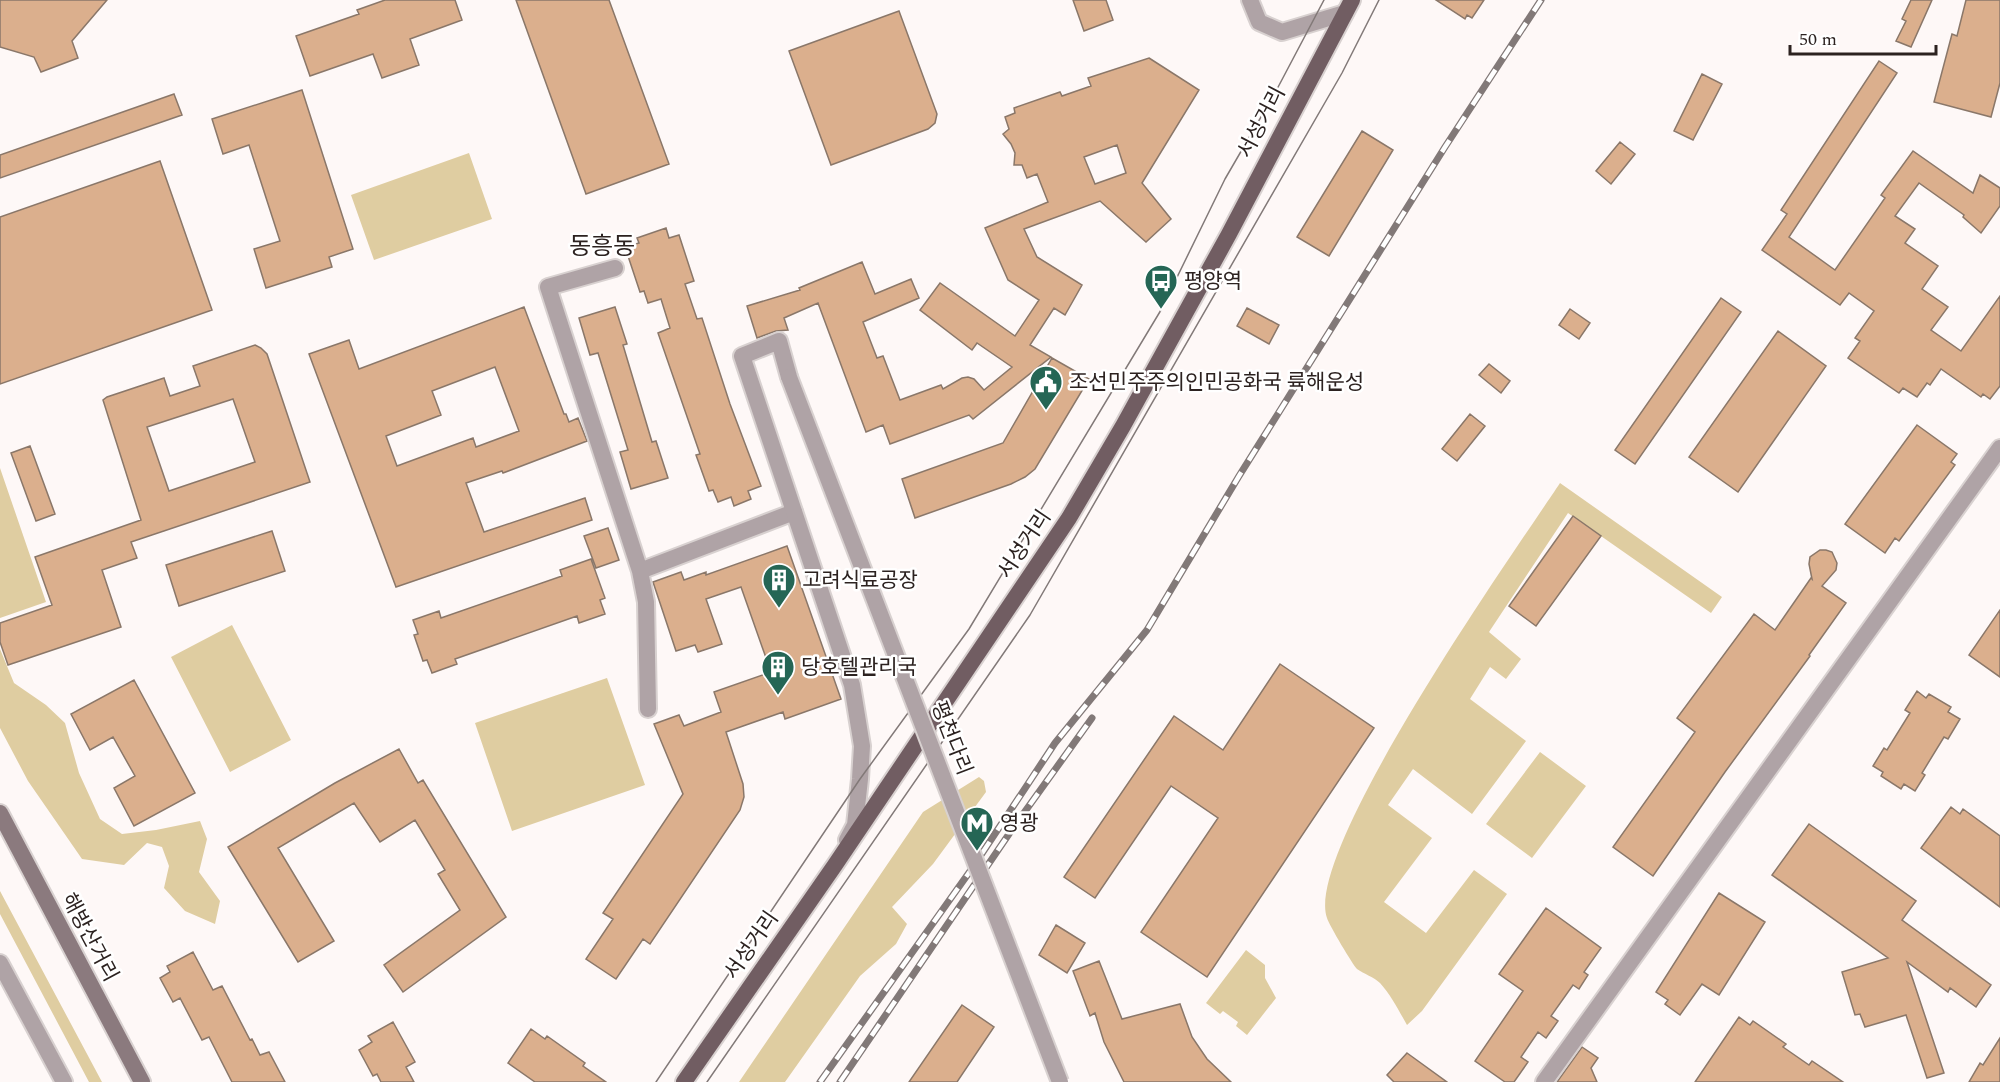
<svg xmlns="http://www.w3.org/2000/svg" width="2000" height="1082" viewBox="0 0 2000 1082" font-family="Spectral,'Noto Sans KR',serif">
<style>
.green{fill:#dfcda1}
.building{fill:#dbaf8d;stroke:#8a7769;stroke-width:1.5;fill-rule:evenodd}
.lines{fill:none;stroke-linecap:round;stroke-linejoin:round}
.minor-casing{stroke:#d8d1d0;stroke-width:20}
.tertiary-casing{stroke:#d8d1d0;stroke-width:20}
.secondary-casing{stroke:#d8d1d0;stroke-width:20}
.primary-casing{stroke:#d8d1d0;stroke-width:20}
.minor{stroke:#afa3a6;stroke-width:16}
.tertiary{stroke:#afa3a6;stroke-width:16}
.secondary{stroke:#8b7a7e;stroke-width:16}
.primary{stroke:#715d62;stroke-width:16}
.tram{stroke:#827978;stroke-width:1.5}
.rail-casing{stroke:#827978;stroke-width:7}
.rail{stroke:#fff;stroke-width:4.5;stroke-dasharray:14;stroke-linecap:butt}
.tertiary-bridge-casing{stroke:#d8d1d0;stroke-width:20;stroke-linecap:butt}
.tertiary-bridge{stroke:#afa3a6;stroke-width:16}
.labels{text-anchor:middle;stroke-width:5;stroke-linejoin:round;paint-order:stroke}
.street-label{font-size:21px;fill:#2c2220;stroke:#fff}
.poi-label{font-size:21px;fill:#2c2220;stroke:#fff;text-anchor:start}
.quarter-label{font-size:24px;fill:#2c2220;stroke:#fff}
</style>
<rect width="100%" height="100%" fill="#fef8f7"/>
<path class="green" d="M469,153L492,219L374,260L351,195Z
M0,468L46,602L0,618Z
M1560,483L1722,597L1711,613L1568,513L1489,632L1521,659L1506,679L1490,667L1470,699L1526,741L1472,814L1413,769L1388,805L1432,838L1384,902L1426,933L1474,870L1507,894L1422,1011L1407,1025C1399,1011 1391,995 1380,983C1374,977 1364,974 1357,969C1353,965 1329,925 1327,918C1303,851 1515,551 1560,483Z
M232,625L291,740L230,772L171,657Z
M0,649L14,683L46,705L65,723L79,773L100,819L122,834L156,830L200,821L207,839L199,872L220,901L215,924L185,911L164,888L169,866L162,847L147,843L124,865L82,859L28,781L0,728Z
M607,678L645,785L512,831L475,723Z
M1540,752L1586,786L1532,858L1486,824Z
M979,777L984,781L986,792L933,864L892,907L907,924L896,944L860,976L785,1082H739L923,812Z
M0,891L102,1082H89L0,914Z
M1246,950L1265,965V978L1276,998L1247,1035L1236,1026L1238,1022L1223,1011L1220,1014L1206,1003Z"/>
<path class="building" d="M0,0H107L72,41L78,58L41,72L34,57L0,47Z
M385,0H455L462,20L410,39L419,65L382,78L373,54L310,76L296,36L359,14L357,10Z
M516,0H609L669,164L586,194Z
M1073,0H1106L1113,20L1084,31Z
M1436,0H1484L1472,18L1467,15L1465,19Z
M1911,0H1932L1911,47L1896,41L1906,21L1902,19Z
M1966,0H2000V83L1991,117L1934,102L1952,34L1957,36Z
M899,11L937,114L935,123L928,129L831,165L789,51Z
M1149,58L1199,90L1142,183L1171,219L1146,242L1100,201L1024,229L1037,257L1082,285L1065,315L1054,308L1030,345L1051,357L973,419L969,415L890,444L883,425L866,432L818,303L784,318L788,330L776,331L757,338L747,306L800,290L799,288L862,262L875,294L911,279L919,298L863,322L877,358L883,356L900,400L941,385L943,389L962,378L968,377L974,379L984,390L1012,367L977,343L972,350L920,310L940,283L1015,336L1039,300L1008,280L985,228L1048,202L1037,174L1027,178L1022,165H1014L1015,153L1011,144L1003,134L1009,129L1005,117L1015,113L1014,108L1060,92L1062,96L1091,86L1088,78ZM1117,145L1126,173L1095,184L1084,157Z
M1879,61L1897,73L1789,237L1835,270L1885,198L1881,195L1913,151L1973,193L1980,175L2000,188V206L1981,233L1963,217L1964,215L1919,183L1895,216L1915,229L1905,243L1938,266L1922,289L1948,307L1931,330L1961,351L2000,296V386L1990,399L1983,394L1981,397L1941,369L1930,385L1927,383L1917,397L1903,388L1899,393L1848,358L1860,341L1855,338L1874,311L1849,293L1840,305L1762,250L1787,214L1781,210Z
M1702,74L1722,84L1693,140L1674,131Z
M302,90L353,249L329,257L332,267L266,288L254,249L280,241L249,145L223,154L212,119Z
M174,94L182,115L0,178V155Z
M1362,131L1393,150L1329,256L1297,237Z
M1620,142L1635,154L1611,184L1596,171Z
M160,161L212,310L0,384V217Z
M666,228L669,238L679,235L694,281L685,284L697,319L702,318L730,404L761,486L748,491L751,499L734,506L731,497L718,502L713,490L709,491L696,455L700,454L658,333L670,328L661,299L648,303L644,291L640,292L625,247L639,243L637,238Z
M1721,298L1741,312L1635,464L1615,450Z
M524,307L564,414H566L569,422L578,418L587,441L503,473L502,471L466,483L484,532L585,498L592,520L396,587L309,354L349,340L359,369ZM495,367L519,431L476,447L473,438L397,466L386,436L441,415L432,391Z
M615,307L627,344L623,345L652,442L656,441L668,478L631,489L620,452L628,450L598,353L590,355L579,318Z
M1247,308L1279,325L1269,344L1237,326Z
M1570,309L1590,323L1579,339L1559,325Z
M1778,331L1826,366L1738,492L1689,457Z
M255,345L261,348L267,354L310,482L131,542L137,558L102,570L121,627L8,665L0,642V623L52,605L35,557L141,520L103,400L107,397L164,378L170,396L200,386L193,366ZM233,399L255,462L169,491L147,427Z
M1052,358L1089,379L1035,469L1025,477L1011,484L915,518L902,479L1003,443Z
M1489,364L1510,381L1501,393L1479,375Z
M1470,414L1485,426L1457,461L1442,449Z
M1917,425L1957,454L1951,462L1955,465L1899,541L1895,538L1885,553L1845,524Z
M30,446L55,514L36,521L11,453Z
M1573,516L1601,536L1536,626L1509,606Z
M608,528L619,560L596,568L584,536Z
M272,531L285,571L179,606L166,565Z
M787,546L841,699L785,719L783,712L726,732L743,784L744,797L740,810L650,944L643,939L616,979L586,959L613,919L603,913L683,794L654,724L679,715L684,726L721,712L714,692L771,672L741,587L706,599L722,644L698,652L695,645L676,651L653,582L681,572L684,580L706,572V575Z
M1820,550H1826L1832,552L1837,563L1836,570L1822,586L1846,603L1809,655L1810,656L1725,772L1653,876L1613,847L1695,732L1677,718L1754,614L1775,630L1811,578L1812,579L1809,564L1810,557Z
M591,559L605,598L600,600L605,614L579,623L577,616L455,659L457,664L432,673L427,660L423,661L414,635L418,634L413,620L439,611L441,618L562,576L560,570Z
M2000,610V677L1969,655Z
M1280,664L1374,728L1207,977L1141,932L1218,818L1171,786L1095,898L1064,877L1174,716L1223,750Z
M134,680L195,793L134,826L114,788L135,776L113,737L90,750L71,714Z
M1917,691L1926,698L1929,694L1951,707L1948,712L1960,719L1948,739L1944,737L1922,773L1925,775L1915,791L1904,784L1901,789L1881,776L1883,772L1873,766L1884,748L1887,750L1910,713L1905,710Z
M399,749L418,783L423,780L506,917L403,992L384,965L460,910L438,874L445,870L415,820L380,842L354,803L278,848L334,941L298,962L228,847L335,783Z
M1951,807L1960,814L1963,809L2000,836V907L1921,848Z
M1809,824L1916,901L1902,920L1991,985L1976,1007L1950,988L1948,992L1907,962L1944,1073L1927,1078L1906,1015L1865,1027L1860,1014L1855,1015L1842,972L1888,958L1772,875Z
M1719,893L1765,922L1719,995L1702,984L1680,1015L1665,1004L1668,1000L1656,992Z
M1546,908L1601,948L1584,972L1588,975L1579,989L1573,985L1551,1016L1558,1021L1546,1038L1538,1032L1521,1057L1528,1062L1514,1082H1505L1475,1061L1523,991L1499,974Z
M1056,925L1085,943L1067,973L1039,955Z
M193,952L213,990L222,986L250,1040L252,1039L260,1055L269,1052L285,1082H232L209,1037L202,1040L180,998L173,1002L160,978L170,972L167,966Z
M1099,961L1122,1019L1180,1004L1192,1037L1207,1059L1231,1082H1124L1104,1042L1095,1013L1090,1016L1073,971Z
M962,1005L994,1027L957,1082H909Z
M1739,1017L1750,1025L1753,1021L1786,1044L1783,1047L1809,1065L1812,1061L1843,1082H1695Z
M393,1022L415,1062L406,1067L414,1082H381L377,1074L373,1076L359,1050L372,1042L368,1036Z
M531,1029L545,1039L547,1036L585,1063L583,1066L606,1082H535L508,1063Z
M2000,1038V1082H1969L1980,1063L1983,1065Z
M1582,1047L1598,1058L1591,1068L1597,1082H1557Z
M1407,1053L1447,1082H1394L1387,1075Z"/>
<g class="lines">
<g class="minor-casing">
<path id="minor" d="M1250,0L1259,22L1282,32L1345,13
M615,268L548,287L640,571L646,602L648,709
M640,571L794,512
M0,963L64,1082
M1544,1082L2000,448"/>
</g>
<g class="tertiary-casing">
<path id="tertiary" d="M789,377L779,341L742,356L852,685L862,746L860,779L855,825L847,840"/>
</g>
<g class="secondary-casing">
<path id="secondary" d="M0,813L142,1082"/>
</g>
<g class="primary-casing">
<path id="primary" d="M684,1082L835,865L1069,518L1123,426L1229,234L1352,0"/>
</g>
<use href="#minor" class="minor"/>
<use href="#tertiary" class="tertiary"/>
<use href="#secondary" class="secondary"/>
<use href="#primary" class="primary"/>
<path class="tram" d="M656,1082L860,779L969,629L1161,310L1225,179L1276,91L1324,0
M707,1082L1030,615L1342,73L1379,0"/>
<g class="rail-casing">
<path id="rail" d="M820,1082L973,867L1055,743L1147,630L1239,476L1445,147L1541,0
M840,1082L1011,831L1092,718"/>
</g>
<use href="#rail" class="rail"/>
<g class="tertiary-bridge-casing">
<path id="tertiary-bridge" d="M789,377L1060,1082"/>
</g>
<use href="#tertiary-bridge" class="tertiary-bridge"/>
</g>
<defs>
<g id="bus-pin" transform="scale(1.725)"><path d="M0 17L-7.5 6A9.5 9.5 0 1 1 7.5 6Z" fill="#256655" stroke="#fff"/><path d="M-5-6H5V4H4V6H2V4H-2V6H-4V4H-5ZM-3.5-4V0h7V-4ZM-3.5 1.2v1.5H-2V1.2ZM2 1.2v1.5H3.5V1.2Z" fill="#fff"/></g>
<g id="civic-pin" transform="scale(1.725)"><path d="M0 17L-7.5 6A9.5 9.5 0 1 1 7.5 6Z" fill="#256655" stroke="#fff"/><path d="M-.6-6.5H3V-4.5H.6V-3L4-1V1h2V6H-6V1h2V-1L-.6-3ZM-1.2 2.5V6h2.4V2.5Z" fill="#fff"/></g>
<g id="building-pin" transform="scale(1.725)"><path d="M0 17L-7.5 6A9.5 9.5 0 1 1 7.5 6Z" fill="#256655" stroke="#fff"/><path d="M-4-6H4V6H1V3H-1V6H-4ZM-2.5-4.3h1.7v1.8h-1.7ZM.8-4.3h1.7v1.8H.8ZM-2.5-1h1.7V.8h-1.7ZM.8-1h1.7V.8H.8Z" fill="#fff"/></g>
<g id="metro-pin" transform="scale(1.725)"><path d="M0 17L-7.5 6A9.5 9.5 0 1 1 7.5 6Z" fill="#256655" stroke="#fff"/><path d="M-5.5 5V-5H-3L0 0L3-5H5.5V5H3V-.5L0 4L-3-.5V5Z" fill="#fff"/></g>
</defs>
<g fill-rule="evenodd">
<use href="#bus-pin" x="1161" y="281"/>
<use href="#civic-pin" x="1046" y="382"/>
<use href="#building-pin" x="779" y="580"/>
<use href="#building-pin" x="778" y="667"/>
<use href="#metro-pin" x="977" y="823"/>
</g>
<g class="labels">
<g class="street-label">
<text transform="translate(1261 122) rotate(-62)" y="7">서성거리</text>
<text transform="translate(1024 544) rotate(-56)" y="7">서성거리</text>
<text transform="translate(952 738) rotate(69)" y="7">평천다리</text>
<text transform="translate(90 937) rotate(62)" y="7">해방산거리</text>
<text transform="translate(751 945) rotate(-55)" y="7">서성거리</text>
</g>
<g class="poi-label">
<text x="1184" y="288">평양역</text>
<text x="1069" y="389">조선민주주의인민공화국 륙해운성</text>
<text x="802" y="587">고려식료공장</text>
<text x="801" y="674">당호텔관리국</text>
<text x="1000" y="830">영광</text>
</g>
<g class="quarter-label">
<text x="602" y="254">동흥동</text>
</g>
</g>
<path d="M1790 45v9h146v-9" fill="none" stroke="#2c2220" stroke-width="3"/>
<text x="1799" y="45" font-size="18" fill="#2c2220" stroke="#ffffff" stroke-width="4.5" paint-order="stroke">50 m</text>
</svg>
